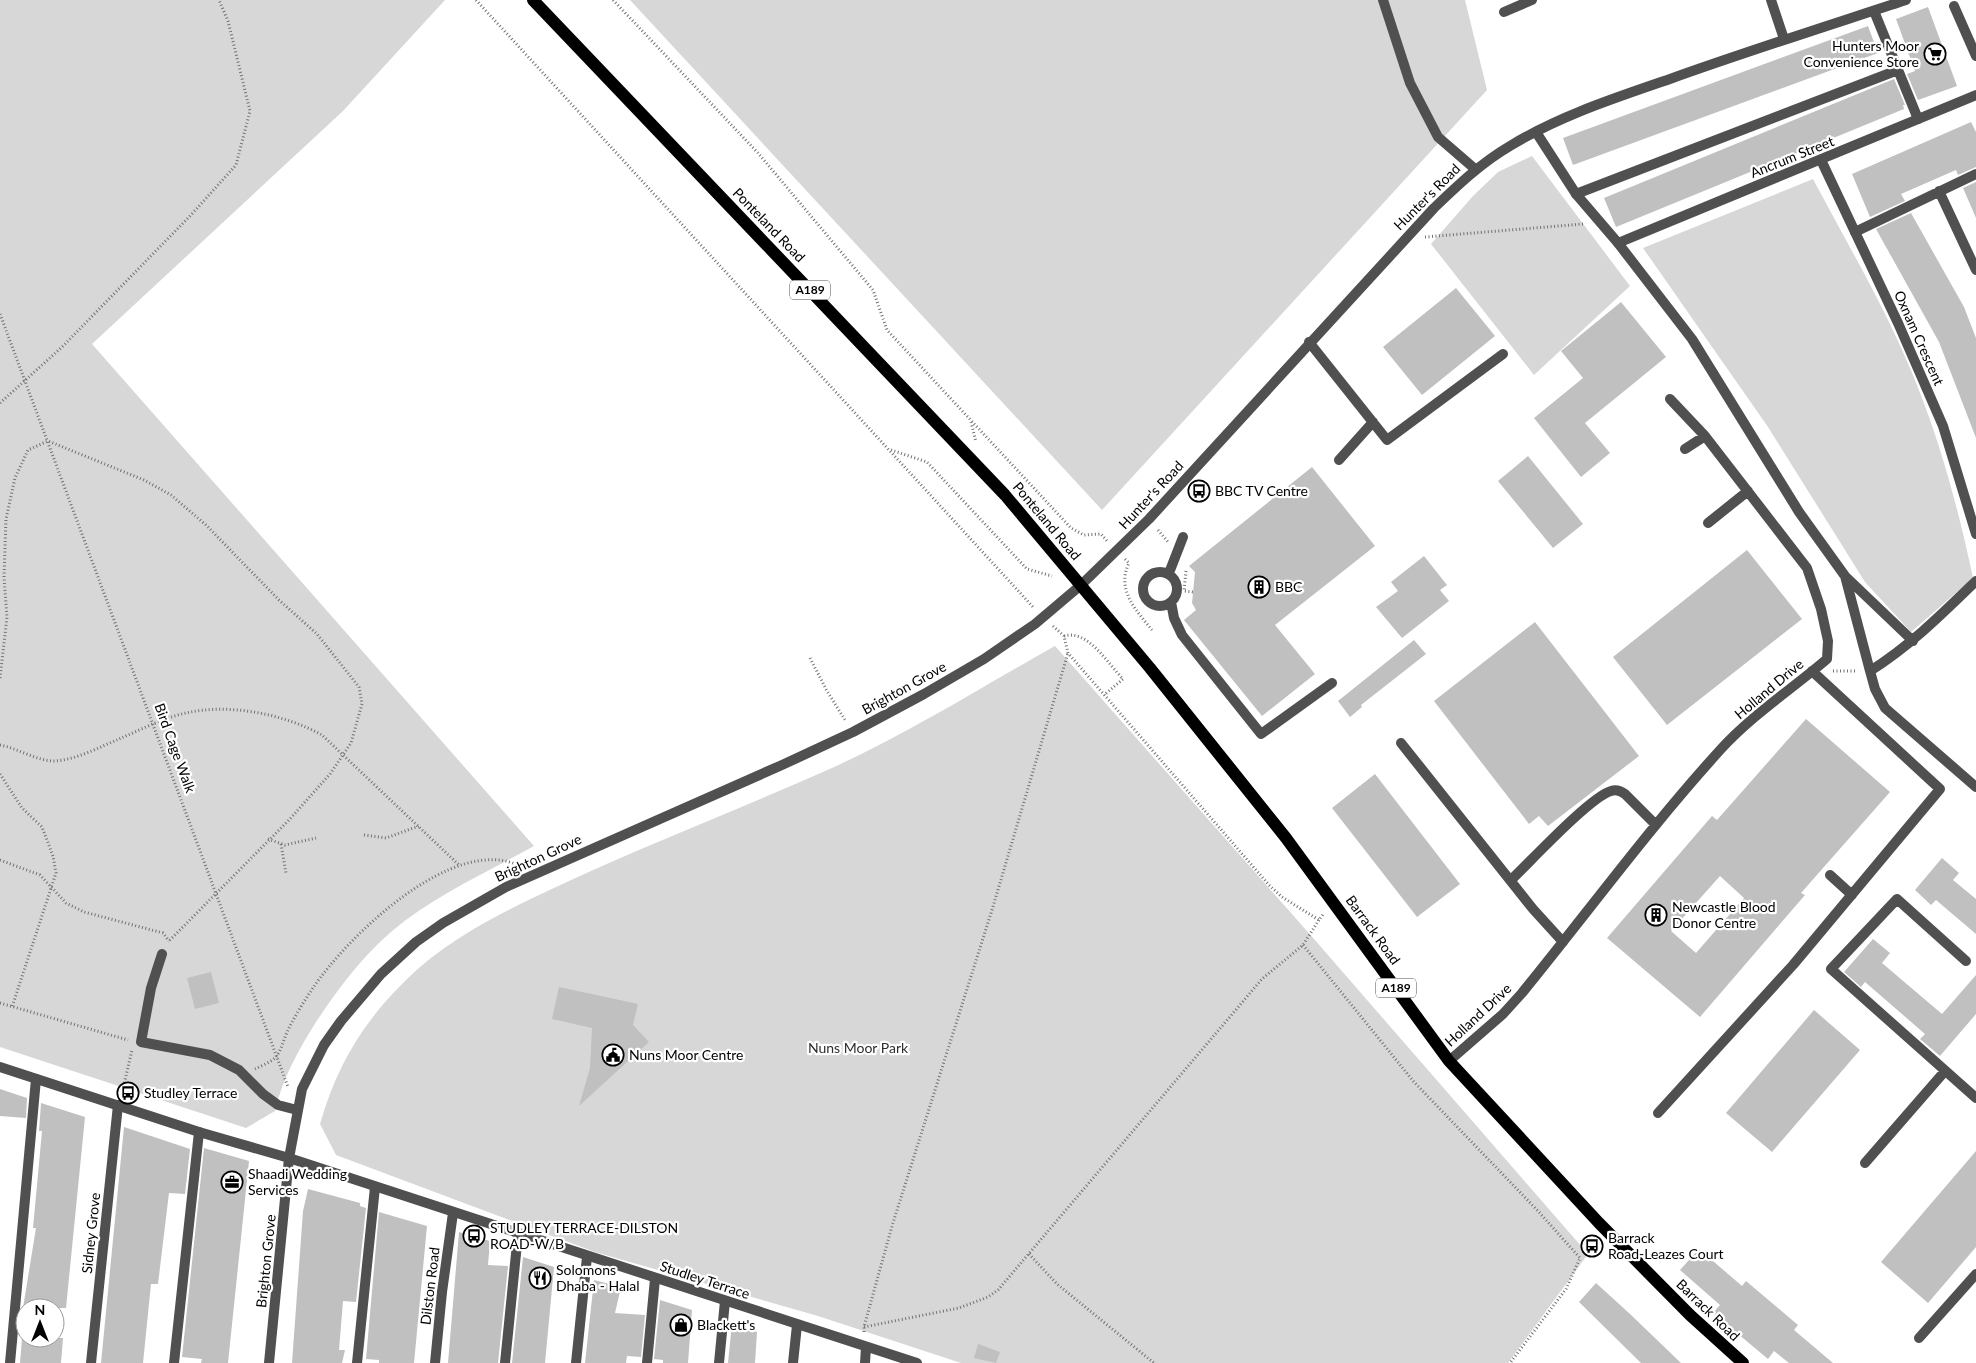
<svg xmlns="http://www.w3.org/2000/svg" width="1976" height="1363" viewBox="0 0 1976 1363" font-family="Lato,sans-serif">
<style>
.green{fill:#d7d7d7}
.building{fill:#c0c0c0;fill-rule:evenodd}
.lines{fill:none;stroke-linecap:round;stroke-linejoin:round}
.path{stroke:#727272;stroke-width:3;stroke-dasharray:1 2.5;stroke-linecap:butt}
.service{stroke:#505050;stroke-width:10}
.pedestrian{stroke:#505050;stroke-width:10}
.minor{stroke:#505050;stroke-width:10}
.tertiary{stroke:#505050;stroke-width:10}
.primary{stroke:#000;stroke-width:12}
.labels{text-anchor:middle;stroke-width:4.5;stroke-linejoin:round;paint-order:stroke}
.shield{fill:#fff;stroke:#4c4c4c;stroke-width:1}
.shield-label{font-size:12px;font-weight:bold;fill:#000}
.poi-label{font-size:14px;fill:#000;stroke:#fff;text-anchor:start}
.street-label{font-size:14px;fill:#000;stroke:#fff}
.park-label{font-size:14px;fill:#2e2e2e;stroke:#fff}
</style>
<rect width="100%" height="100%" fill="#fff"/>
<path class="green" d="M0,0H445L343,111L92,344L534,846C486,873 433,896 391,932C361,958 338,989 316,1022C298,1051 283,1077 275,1111L246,1128L0,1047Z
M630,0H1465L1487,90L1102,510Z
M1532,156L1630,286L1534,375L1431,244L1473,196L1498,172Z
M1813,179C1849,247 1889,314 1917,385C1942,448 1959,512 1973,578L1911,632L1865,582L1768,427L1643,248Z
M1055,646L1314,939L1588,1254L1508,1363H961L818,1316L595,1252L336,1155L320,1124C337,1065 363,1022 407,979C452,935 513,907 569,881C656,841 745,807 832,768C909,733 982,687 1055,646Z"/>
<path class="building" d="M1928,7L1957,86L1918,100L1907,74L1915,71L1896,19Z
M1868,26L1878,53L1573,165L1563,138Z
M1894,79L1905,105H1903L1904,109L1616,227L1604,198Z
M1971,122L1976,132V167L1958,175L1956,170L1901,194L1905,201L1870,217L1852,174Z
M1976,182V218L1963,188Z
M1911,213L1964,307L1976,338V438L1939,342L1876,229Z
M1456,288L1495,336L1422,395L1383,347Z
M1621,302L1666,357L1585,423L1610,453L1581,477L1534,418L1583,378L1561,351Z
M1528,456L1583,524L1553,548L1498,481Z
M1312,467L1375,546L1275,625L1315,674L1262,716L1184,620L1196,610L1192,603L1195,572L1189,566Z
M1747,550L1802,619L1667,725L1613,657Z
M1424,556L1447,585L1440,590L1449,601L1402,638L1376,607L1398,591L1391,582Z
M1535,622L1639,756L1548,826L1539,816L1529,824L1434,701Z
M1414,640L1426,654L1361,705L1362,707L1350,717L1338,701Z
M1806,719L1890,792L1801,893L1805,895L1700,1017L1607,938L1712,816L1717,820ZM1720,876L1744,898L1696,953L1671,931Z
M1375,774L1460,884L1417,917L1332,808Z
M1942,858L1959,873L1953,880L1976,899V934L1936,900L1931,905L1915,890Z
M1873,939L1890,953L1882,963L1942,1014L1976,975V1014L1940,1056L1920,1039L1925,1034L1865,982L1861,987L1844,972Z
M211,972L219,1003L195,1009L187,978Z
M559,987L638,1004L633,1025L649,1042L579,1106L590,1068L592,1028L552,1019Z
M1814,1010L1860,1050L1772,1152L1726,1113Z
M0,1089L27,1098L26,1118L0,1116Z
M41,1103L85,1117L66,1308H23L36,1228H33L42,1131H39Z
M124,1127L190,1149L185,1194L169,1193L158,1284H151L143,1363H101Z
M204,1148L249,1161L228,1363H201L202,1359L182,1357Z
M1976,1151V1247L1928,1303L1881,1262Z
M308,1189L360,1203V1206L366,1208L356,1302L343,1301L339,1350H345L342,1363H292L303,1211Z
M379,1212L427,1226L414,1363H379V1360L366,1359Z
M459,1232L490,1241L488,1265L508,1266L498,1363H448Z
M1699,1249L1742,1286L1746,1281L1798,1325L1794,1330L1833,1363H1789L1774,1351L1768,1359L1713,1313L1720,1305L1680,1270Z
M523,1257L554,1267L545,1363H512Z
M594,1280L621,1287L615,1313L645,1315L641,1357L627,1356L626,1363H585Z
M1596,1283L1630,1314L1681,1363H1641L1579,1302Z
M660,1300L692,1310L688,1363H663V1360L654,1359Z
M732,1323L757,1332L755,1363H728Z
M22,1338H63L61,1363H20Z
M978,1344L1000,1352L996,1363L974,1358Z"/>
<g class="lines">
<path class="path" d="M476,0L1034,608
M613,0L758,153L873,290L887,330L1071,528L1084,535L1101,534L1108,542
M1425,237L1583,224
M0,314L288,1087
M0,403L62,347L191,215L236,165L250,111L228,21L219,0
M971,422L976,442
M891,450L927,462L1027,569L1052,576
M1158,530L1168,542
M1125,559L1129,563C1116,590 1136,610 1152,630
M1186,571L1184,591L1193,592
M1053,626L1064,636L1068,653L1269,885L1282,897L1319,920L1324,913
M1064,636C1088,629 1108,664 1123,679L1104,695
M810,658L827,691L845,720
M1833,671H1857
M0,678L7,617L4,578L6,519L15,478L28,450L48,441L144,480L171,495L206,525L279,600L317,634L359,687L362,704L351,743L330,774L289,820L168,942
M0,745C17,748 37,761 54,761C76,760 100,747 119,739C140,730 163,718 186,713C229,703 284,714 322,735L459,865
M0,774L22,808L42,827L53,856L56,873L12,1007
M364,835L386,838L419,826
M268,839L285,845L316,838
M281,844L286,873
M0,860L40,875L66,903L84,912L163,933L169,941
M1303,945L1414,1082L1538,1211L1580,1258L1566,1289L1510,1363
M0,1003L128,1040
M255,1069C261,1066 269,1063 275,1058C281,1052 284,1038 288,1030C295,1016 304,1001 313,988C347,937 454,833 520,866
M122,1093L132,1050
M1029,1254L1057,1284L1154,1363
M864,1327L959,1308L988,1297L998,1290L1262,979L1303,945L1319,920
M864,1332V1327L892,1226L992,910L1068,653"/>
<path class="service" d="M1383,0L1410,83L1438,137L1475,169
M1874,11L1918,119
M1939,191L1976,270
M1576,194L1898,70
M1855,232L1976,174
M1618,243L1692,339L1799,512L1845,576L1870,671C1910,646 1942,614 1976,581
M1309,342L1387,440L1503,354
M1685,449L1705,436
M1339,460L1373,422
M1708,523L1748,491
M1143 589a17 17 0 1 1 34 0a17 17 0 1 1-34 0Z
M1169,573L1183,537
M1845,576L1913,641
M1171,602L1174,618L1182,635L1261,734L1332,683
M1870,671L1875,689L1885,708L1976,787
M1401,743L1533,909L1563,942
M1830,875L1852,895
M1511,880C1530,862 1590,797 1611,791C1617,789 1621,791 1625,794L1656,825
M162,954L151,988L141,1042L210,1055L239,1070L263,1094L278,1105L297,1110
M1966,961L1897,899L1831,969L1976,1098
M1449,1061L1503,1014L1522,993C1588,912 1650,827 1721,749C1752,715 1792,689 1827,659L1828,641L1821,609L1807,568L1705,436L1670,399
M1658,1113L1793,965L1940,789L1812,671
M1865,1163L1945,1071
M1919,1338L1976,1274
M10,1363L36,1079
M174,1363L199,1132
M357,1363L375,1187
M505,1363L518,1234
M647,1363L655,1279
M793,1363L797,1325"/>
<path class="pedestrian" d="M442,1292L453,1213"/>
<path class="minor" d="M1771,0L1784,39
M1954,6L1976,56
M1504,12L1532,0
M1536,132L1576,194L1618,243L1976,95
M1821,160L1898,323L1943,426L1976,534
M91,1363L118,1105
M435,1363L442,1292
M576,1363L587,1257
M719,1363L725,1301
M865,1363L866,1347"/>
<path class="tertiary" d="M0,1067L199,1132L289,1158L917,1363
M269,1363L289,1158L302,1089L324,1045L341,1021L381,974L416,942L443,923L506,887L782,765L853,732L924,694L984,659L1035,624L1081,585L1149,519L1434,208C1458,185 1481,163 1510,146C1559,116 1615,98 1670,79C1748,51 1827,26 1906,0"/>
<path class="primary" d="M533,0L1005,495L1150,668L1286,838L1449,1061L1599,1223L1690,1315L1743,1363"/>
</g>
<defs>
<g id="supermarket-ring" transform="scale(1.125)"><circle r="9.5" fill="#fff" stroke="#000" stroke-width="1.5"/><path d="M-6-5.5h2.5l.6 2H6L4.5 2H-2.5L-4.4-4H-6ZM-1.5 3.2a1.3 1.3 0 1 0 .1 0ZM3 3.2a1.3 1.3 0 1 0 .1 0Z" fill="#000"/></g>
<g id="bus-ring" transform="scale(1.125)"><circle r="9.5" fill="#fff" stroke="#000" stroke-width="1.5"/><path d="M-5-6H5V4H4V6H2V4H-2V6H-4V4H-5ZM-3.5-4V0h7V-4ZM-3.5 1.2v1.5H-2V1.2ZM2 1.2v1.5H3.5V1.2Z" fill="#000"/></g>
<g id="building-ring" transform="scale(1.125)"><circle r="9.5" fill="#fff" stroke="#000" stroke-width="1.5"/><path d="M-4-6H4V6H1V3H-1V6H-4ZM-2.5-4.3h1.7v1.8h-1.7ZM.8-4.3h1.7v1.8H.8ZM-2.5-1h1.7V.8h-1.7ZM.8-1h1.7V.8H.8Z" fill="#000"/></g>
<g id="civic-ring" transform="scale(1.125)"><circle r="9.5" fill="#fff" stroke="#000" stroke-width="1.5"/><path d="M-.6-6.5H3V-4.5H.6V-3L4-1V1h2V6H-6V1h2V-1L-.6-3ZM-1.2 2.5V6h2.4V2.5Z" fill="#000"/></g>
<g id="office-ring" transform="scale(1.125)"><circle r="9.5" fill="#fff" stroke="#000" stroke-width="1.5"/><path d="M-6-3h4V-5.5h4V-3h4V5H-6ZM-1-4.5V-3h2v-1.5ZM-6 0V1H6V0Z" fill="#000"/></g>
<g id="restaurant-ring" transform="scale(1.125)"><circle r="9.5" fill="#fff" stroke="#000" stroke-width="1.5"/><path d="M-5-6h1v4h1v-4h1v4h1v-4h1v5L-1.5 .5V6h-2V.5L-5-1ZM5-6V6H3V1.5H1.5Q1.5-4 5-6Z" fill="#000"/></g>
<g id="shop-ring" transform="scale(1.125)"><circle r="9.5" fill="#fff" stroke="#000" stroke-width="1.5"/><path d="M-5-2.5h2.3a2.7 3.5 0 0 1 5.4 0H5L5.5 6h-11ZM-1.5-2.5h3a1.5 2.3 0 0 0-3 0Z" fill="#000"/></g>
</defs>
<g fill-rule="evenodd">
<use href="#supermarket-ring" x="1935" y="54"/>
<use href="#bus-ring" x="1199" y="491"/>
<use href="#building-ring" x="1259" y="587"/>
<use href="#building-ring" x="1656" y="915"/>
<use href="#civic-ring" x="613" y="1055"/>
<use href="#bus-ring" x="128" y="1093"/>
<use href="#office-ring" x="232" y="1182"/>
<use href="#bus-ring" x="474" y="1236"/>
<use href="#bus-ring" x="1592" y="1246"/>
<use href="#restaurant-ring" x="540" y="1278"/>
<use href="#shop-ring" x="681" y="1325"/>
</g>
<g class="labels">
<g class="shield">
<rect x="790" y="280.5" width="40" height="19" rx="4"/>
<rect x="1376" y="978.5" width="40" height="19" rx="4"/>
</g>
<g class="shield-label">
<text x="810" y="294">A189</text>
<text x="1396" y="992">A189</text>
</g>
<g class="poi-label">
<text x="1919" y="51" text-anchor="end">Hunters Moor<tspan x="1919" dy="16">Convenience Store</tspan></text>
<text x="1215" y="496">BBC TV Centre</text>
<text x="1275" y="592">BBC</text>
<text x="1672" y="912">Newcastle Blood<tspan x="1672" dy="16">Donor Centre</tspan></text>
<text x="629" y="1060">Nuns Moor Centre</text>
<text x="144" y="1098">Studley Terrace</text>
<text x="248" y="1179">Shaadi Wedding<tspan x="248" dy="16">Services</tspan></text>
<text x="490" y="1233">STUDLEY TERRACE-DILSTON<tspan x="490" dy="16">ROAD-W/B</tspan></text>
<text x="1608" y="1243">Barrack<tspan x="1608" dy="16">Road-Leazes Court</tspan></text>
<text x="556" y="1275">Solomons<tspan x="556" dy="16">Dhaba - Halal</tspan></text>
<text x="697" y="1330">Blackett's</text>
</g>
<g class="street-label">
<text transform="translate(1792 157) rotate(-22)" y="5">Ancrum Street</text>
<text transform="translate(1427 197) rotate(-45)" y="5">Hunter's Road</text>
<text transform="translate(769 225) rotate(46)" y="5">Ponteland Road</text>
<text transform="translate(1919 338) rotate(66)" y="5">Oxnam Crescent</text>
<text transform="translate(1151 495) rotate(-47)" y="5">Hunter's Road</text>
<text transform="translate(1047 521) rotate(50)" y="5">Ponteland Road</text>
<text transform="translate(904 688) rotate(-29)" y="5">Brighton Grove</text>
<text transform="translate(1769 689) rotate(-40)" y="5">Holland Drive</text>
<text transform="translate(175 748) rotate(70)" y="5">Bird Cage Walk</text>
<text transform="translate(538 858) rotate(-25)" y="5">Brighton Grove</text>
<text transform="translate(1373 930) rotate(54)" y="5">Barrack Road</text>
<text transform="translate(1478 1015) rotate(-43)" y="5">Holland Drive</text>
<text transform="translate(91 1233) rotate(-84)" y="5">Sidney Grove</text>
<text transform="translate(266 1261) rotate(-84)" y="5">Brighton Grove</text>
<text transform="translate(705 1280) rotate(18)" y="5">Studley Terrace</text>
<text transform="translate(430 1286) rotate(-83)" y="5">Dilston Road</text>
<text transform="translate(1708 1310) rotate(44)" y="5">Barrack Road</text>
</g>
<g class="park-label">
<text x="858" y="1053">Nuns Moor Park</text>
</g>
</g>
<g transform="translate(40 1323)"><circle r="24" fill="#ffffff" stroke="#999999"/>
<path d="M0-4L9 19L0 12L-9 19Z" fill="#000000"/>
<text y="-8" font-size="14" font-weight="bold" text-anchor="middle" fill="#000000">N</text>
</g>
</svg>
